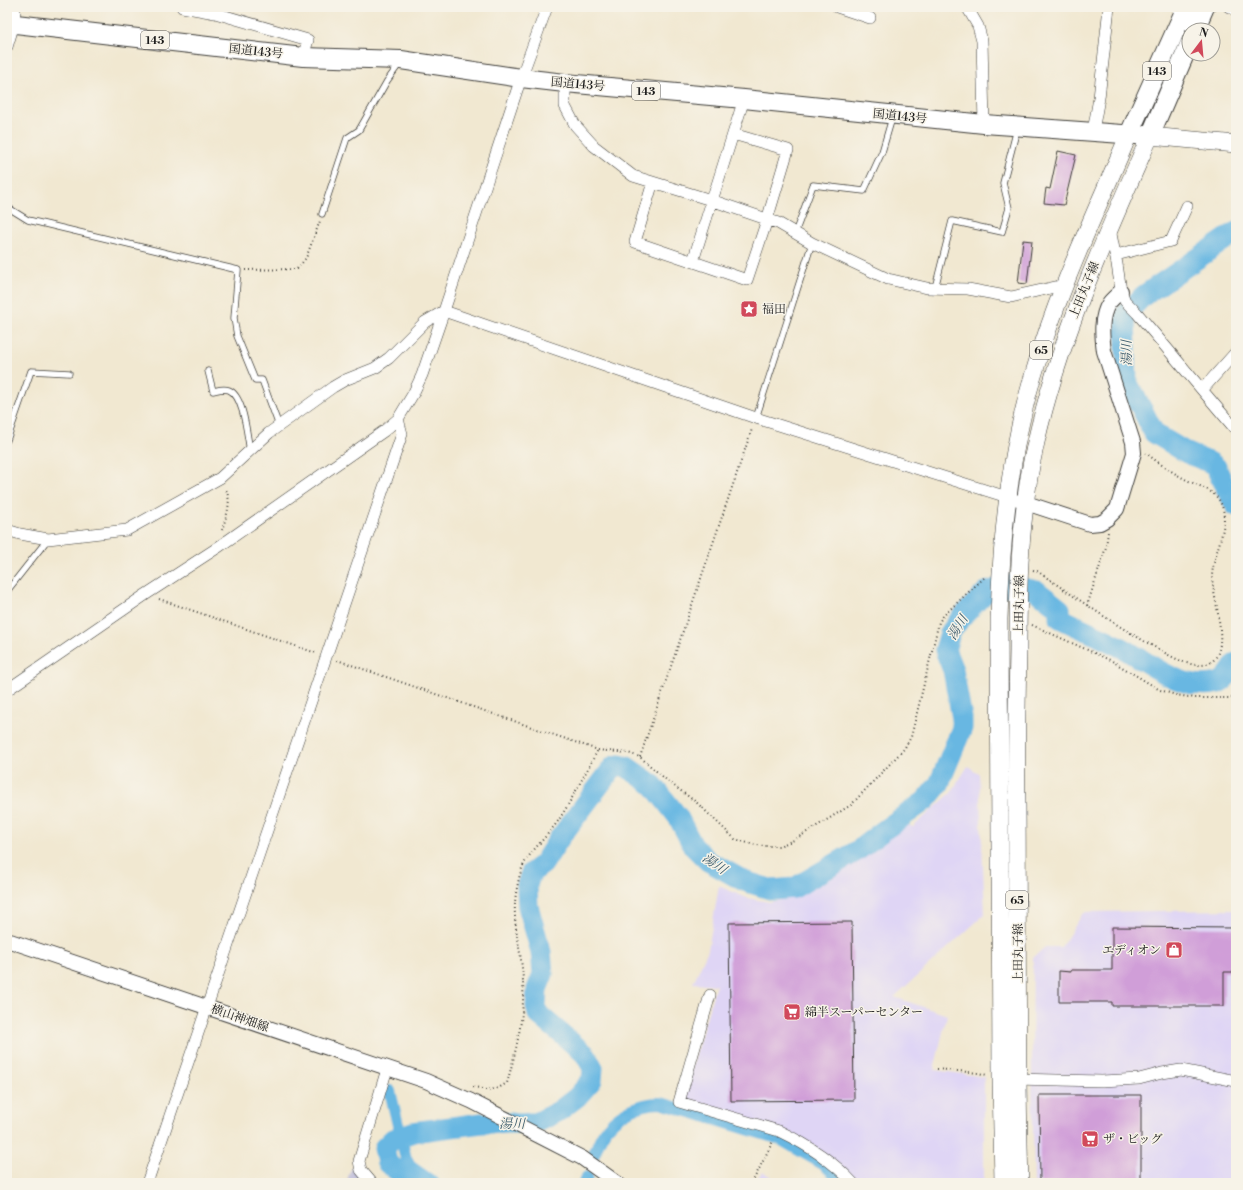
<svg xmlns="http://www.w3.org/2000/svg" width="1243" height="1190" viewBox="0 0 1243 1190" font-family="'Libre Bodoni','Noto Serif JP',serif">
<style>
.built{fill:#dfd5f5}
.industrial{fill:#c3c1db}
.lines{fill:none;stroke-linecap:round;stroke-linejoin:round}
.canal{stroke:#68b7e2;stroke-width:12}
.river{stroke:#68b7e2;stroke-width:21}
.building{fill:#d09ed8}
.service-casing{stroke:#3c3b37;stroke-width:7}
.minor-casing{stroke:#3c3b37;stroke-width:12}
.tertiary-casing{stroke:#3c3b37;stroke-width:16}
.primary-casing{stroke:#3c3b37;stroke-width:18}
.trunk-casing{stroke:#3c3b37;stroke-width:20}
.path{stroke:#3c3b37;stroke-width:2;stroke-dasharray:1 3;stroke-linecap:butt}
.service{stroke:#fff;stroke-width:5.5}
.minor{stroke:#fff;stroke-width:11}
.tertiary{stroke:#fff;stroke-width:14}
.primary{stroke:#fff;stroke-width:17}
.trunk{stroke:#fff;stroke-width:18}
.labels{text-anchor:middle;stroke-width:3;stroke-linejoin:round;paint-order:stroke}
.shield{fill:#f7f3e8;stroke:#5e5c59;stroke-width:1}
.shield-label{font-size:11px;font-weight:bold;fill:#1c1c1c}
.street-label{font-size:12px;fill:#1c1c1c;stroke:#f7f3e8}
.poi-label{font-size:12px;fill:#1c1c1c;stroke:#f7f3e8;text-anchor:start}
.water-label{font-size:13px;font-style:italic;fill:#3a5a6b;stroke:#f7f3e8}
</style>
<rect width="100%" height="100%" fill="#f7f3e8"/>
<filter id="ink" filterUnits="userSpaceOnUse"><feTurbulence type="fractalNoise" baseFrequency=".025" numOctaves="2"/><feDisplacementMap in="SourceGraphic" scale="8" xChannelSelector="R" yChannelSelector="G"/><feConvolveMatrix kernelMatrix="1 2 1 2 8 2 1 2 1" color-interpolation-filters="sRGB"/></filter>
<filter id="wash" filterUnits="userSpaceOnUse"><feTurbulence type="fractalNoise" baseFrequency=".012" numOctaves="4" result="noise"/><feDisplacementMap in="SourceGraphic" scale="16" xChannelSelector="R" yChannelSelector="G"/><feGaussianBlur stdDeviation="0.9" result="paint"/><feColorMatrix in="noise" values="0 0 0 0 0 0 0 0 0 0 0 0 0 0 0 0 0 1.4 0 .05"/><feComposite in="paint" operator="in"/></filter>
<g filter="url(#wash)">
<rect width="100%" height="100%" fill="#f1e8d1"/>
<path class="built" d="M968,766L979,774L985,914L894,997L947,1015L934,1070L984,1077V1183H856L814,1147L690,1103L684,1094L716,985L693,983L708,950L719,886L747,898L769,902L787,899L832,878L908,825L913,827L951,793Z
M1236,910V1183H1034L1032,1067L1033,958L1045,947H1061L1082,915L1086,912Z
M762,1172L783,1183H754Z"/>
<path class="industrial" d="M352,1166L367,1183H346Z"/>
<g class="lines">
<path class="canal" d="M390,1091L406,1159L411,1167L434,1183
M594,1154C597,1147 599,1140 603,1134C615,1114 639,1103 661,1103L780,1139L823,1164L845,1183
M584,1183L587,1177"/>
<path class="river" d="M1236,232L1143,296L1125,315L1127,382L1144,413L1154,433L1187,453L1211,463L1216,467L1222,481L1236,506
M413,1183L387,1163L384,1148L393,1139L413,1132L482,1123H536L559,1111L577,1097L592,1080L593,1068L585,1054L538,1014L536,1006L537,989L543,974L541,952L528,906L527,885L531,873L543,864L559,839L614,766L619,765L627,767L653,785L678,817L693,846L708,861L744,881L773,890L794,888L857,851L884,830L925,801L939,784L962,728V718L953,670L945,650L950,633L960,619L986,592L1009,585L1037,591L1060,609V618C1082,629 1104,638 1126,650C1153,666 1184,692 1218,683C1225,681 1232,670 1236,663"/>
</g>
<g id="blocks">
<path class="building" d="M1058,151L1076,155L1064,205L1044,203L1046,188L1050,189Z
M1023,240L1032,241L1027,284L1018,283Z
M852,922L854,1100L731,1101L729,923Z
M1112,927L1236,928V972H1224V1006H1112V1002H1059V971L1071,972V970H1112Z
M1039,1095H1141V1183H1040Z"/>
</g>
</g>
<g filter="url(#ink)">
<use href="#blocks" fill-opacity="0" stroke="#3c3b37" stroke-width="1"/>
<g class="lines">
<g class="service-casing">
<path id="service" d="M7,207L28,220L238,270L234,318L237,336L255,380H262L279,426
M322,214L347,138L359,130L387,81L400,63
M795,233L813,185L864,191L882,152L892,118
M935,288L952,221L1002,232L1009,208L1003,183L1017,129
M208,371L213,391C218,390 223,388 229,390C244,396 247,436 250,451
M756,418L812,243
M7,440L31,371L69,373
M7,591L48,539"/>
</g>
<g class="minor-casing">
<path id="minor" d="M182,7L215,13L308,40L303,57
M837,7L870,18
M967,7L978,26L982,41L984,124
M1229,7L1236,10
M7,47L14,24L15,7
M565,83V106L575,125L594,146L633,176L711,200L778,223L812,243L888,279L927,288L968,289L1011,297L1064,285
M1093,131L1099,98L1109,7
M653,182L635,242L747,280L767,220L788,150L733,134
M1110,229L1117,264L1121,291L1125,301L1137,313L1236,430
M1116,255L1171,241L1187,206
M693,261L744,99
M1202,390L1236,352
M7,530L20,534L48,539L127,530L220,478L269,433L333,387L345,380L375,368L389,358L425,322L444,311L756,418L1026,503
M7,690L145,595L217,548L384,431L398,419L413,394L422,375L444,311L521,78L547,7
M710,995L679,1102L779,1131C806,1144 833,1161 853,1183
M1013,1079L1102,1081L1139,1079L1162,1073L1181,1070L1236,1081
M147,1183L402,434L398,419
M372,1183L361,1170L359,1161L387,1069"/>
</g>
<g class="tertiary-casing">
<path id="tertiary" d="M1026,503L1090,524L1100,523L1107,519L1117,509L1134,453L1133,442L1104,351C1102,336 1100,317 1109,303C1112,299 1117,295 1121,291
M7,940L426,1081L471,1101L582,1158L617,1183"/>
</g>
<g class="primary-casing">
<path id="primary" d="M1003,1183L1001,1078L999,619C1001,537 1009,455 1033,376C1057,293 1095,214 1129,134
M1020,1183C1016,1056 1018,929 1017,801C1016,751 1017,701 1018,651C1018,581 1020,511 1036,442C1060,336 1106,236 1150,136L1236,144"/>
</g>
<g class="trunk-casing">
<path id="trunk" d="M7,23L303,57L401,60L521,78L565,83L744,99L984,124L1150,136L1189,45
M1195,30L1205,7
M1129,134L1186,7"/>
</g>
<path class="path" d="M245,270L297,269L306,258L320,221
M222,530C226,517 233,501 225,488
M1033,570L1037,571C1075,597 1112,623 1151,645C1166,653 1181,664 1198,665C1238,667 1212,598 1212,576C1213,552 1233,522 1219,500C1211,488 1195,485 1183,478C1170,471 1157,462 1146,453
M159,599L316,653
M1087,606L1106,547L1108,532
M1032,625L1112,661L1160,690L1176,695L1195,698H1236
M337,660L598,750L628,753L640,757L670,783L696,802L735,839L751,844L764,846H779L794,840L851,805L904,749L911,737L915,721L939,622L944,615L986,576
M640,757L752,429
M937,1069L979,1073L987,1075
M473,1087C490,1089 491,1093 507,1083C516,1051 525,1015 523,981C522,949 510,921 517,888C519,878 521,867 527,859C536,846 548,835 558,821C572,800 585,773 598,750
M752,1183L773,1141"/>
<use href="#service" class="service"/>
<use href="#minor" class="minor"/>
<use href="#tertiary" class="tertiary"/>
<use href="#primary" class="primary"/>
<use href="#trunk" class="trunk"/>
</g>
</g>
<defs>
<g id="sight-square" transform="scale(0.9)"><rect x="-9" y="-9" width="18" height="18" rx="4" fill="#d1495b" stroke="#f7f3e8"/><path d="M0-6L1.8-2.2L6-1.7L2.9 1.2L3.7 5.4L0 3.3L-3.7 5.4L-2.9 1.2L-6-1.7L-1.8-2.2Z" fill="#fff"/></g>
<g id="shop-square" transform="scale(0.9)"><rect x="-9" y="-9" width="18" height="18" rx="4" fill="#d1495b" stroke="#f7f3e8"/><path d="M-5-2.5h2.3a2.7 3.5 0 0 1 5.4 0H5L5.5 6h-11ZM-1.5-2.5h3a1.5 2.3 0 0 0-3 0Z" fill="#fff"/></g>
<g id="supermarket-square" transform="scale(0.9)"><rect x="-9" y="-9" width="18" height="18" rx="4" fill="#d1495b" stroke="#f7f3e8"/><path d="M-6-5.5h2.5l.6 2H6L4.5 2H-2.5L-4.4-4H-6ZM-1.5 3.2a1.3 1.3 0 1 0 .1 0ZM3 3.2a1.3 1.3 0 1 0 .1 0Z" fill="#fff"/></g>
</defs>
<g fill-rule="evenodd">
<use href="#sight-square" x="749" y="309"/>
<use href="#shop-square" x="1174" y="950"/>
<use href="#supermarket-square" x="792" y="1012"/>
<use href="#supermarket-square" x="1090" y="1139"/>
</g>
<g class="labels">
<g class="shield">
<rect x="141" y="31" width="28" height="18" rx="3"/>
<rect x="1143" y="62" width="28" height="18" rx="3"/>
<rect x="632" y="82" width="28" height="18" rx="3"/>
<rect x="1030" y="341" width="22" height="18" rx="3"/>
<rect x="1006" y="891" width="22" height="18" rx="3"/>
</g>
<g class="shield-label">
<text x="155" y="44">143</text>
<text x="1157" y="75">143</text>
<text x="646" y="95">143</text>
<text x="1041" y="354">65</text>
<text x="1017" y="904">65</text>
</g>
<g class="street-label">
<text transform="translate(256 51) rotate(6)" y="4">国道143号</text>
<text transform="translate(578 84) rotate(5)" y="4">国道143号</text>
<text transform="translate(900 116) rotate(6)" y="4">国道143号</text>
<text transform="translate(1084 290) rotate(-68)" y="4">上田丸子線</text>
<text transform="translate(1019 605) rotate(-89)" y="4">上田丸子線</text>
<text transform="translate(1018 953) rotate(-90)" y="4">上田丸子線</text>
<text transform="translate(240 1018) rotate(19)" y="4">横山神畑線</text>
</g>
<g class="poi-label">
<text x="762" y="313">福田</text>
<text x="1161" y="954" text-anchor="end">エディオン</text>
<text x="805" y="1016">綿半スーパーセンター</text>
<text x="1103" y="1143">ザ・ビッグ</text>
</g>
<g class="water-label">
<text transform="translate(1126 353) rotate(-91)" y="5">湯川</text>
<text transform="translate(957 627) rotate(-58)" y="5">湯川</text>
<text transform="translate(715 863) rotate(35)" y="5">湯川</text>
<text x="512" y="1128">湯川</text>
</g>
</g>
<rect width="1243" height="1190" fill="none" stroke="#f7f3e8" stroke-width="24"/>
<g transform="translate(1201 42) rotate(16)"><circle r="19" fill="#f7f3e8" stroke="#9f9d96"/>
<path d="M0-3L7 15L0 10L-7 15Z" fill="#d1495b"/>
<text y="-6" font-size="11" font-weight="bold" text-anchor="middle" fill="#1c1c1c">N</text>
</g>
</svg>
